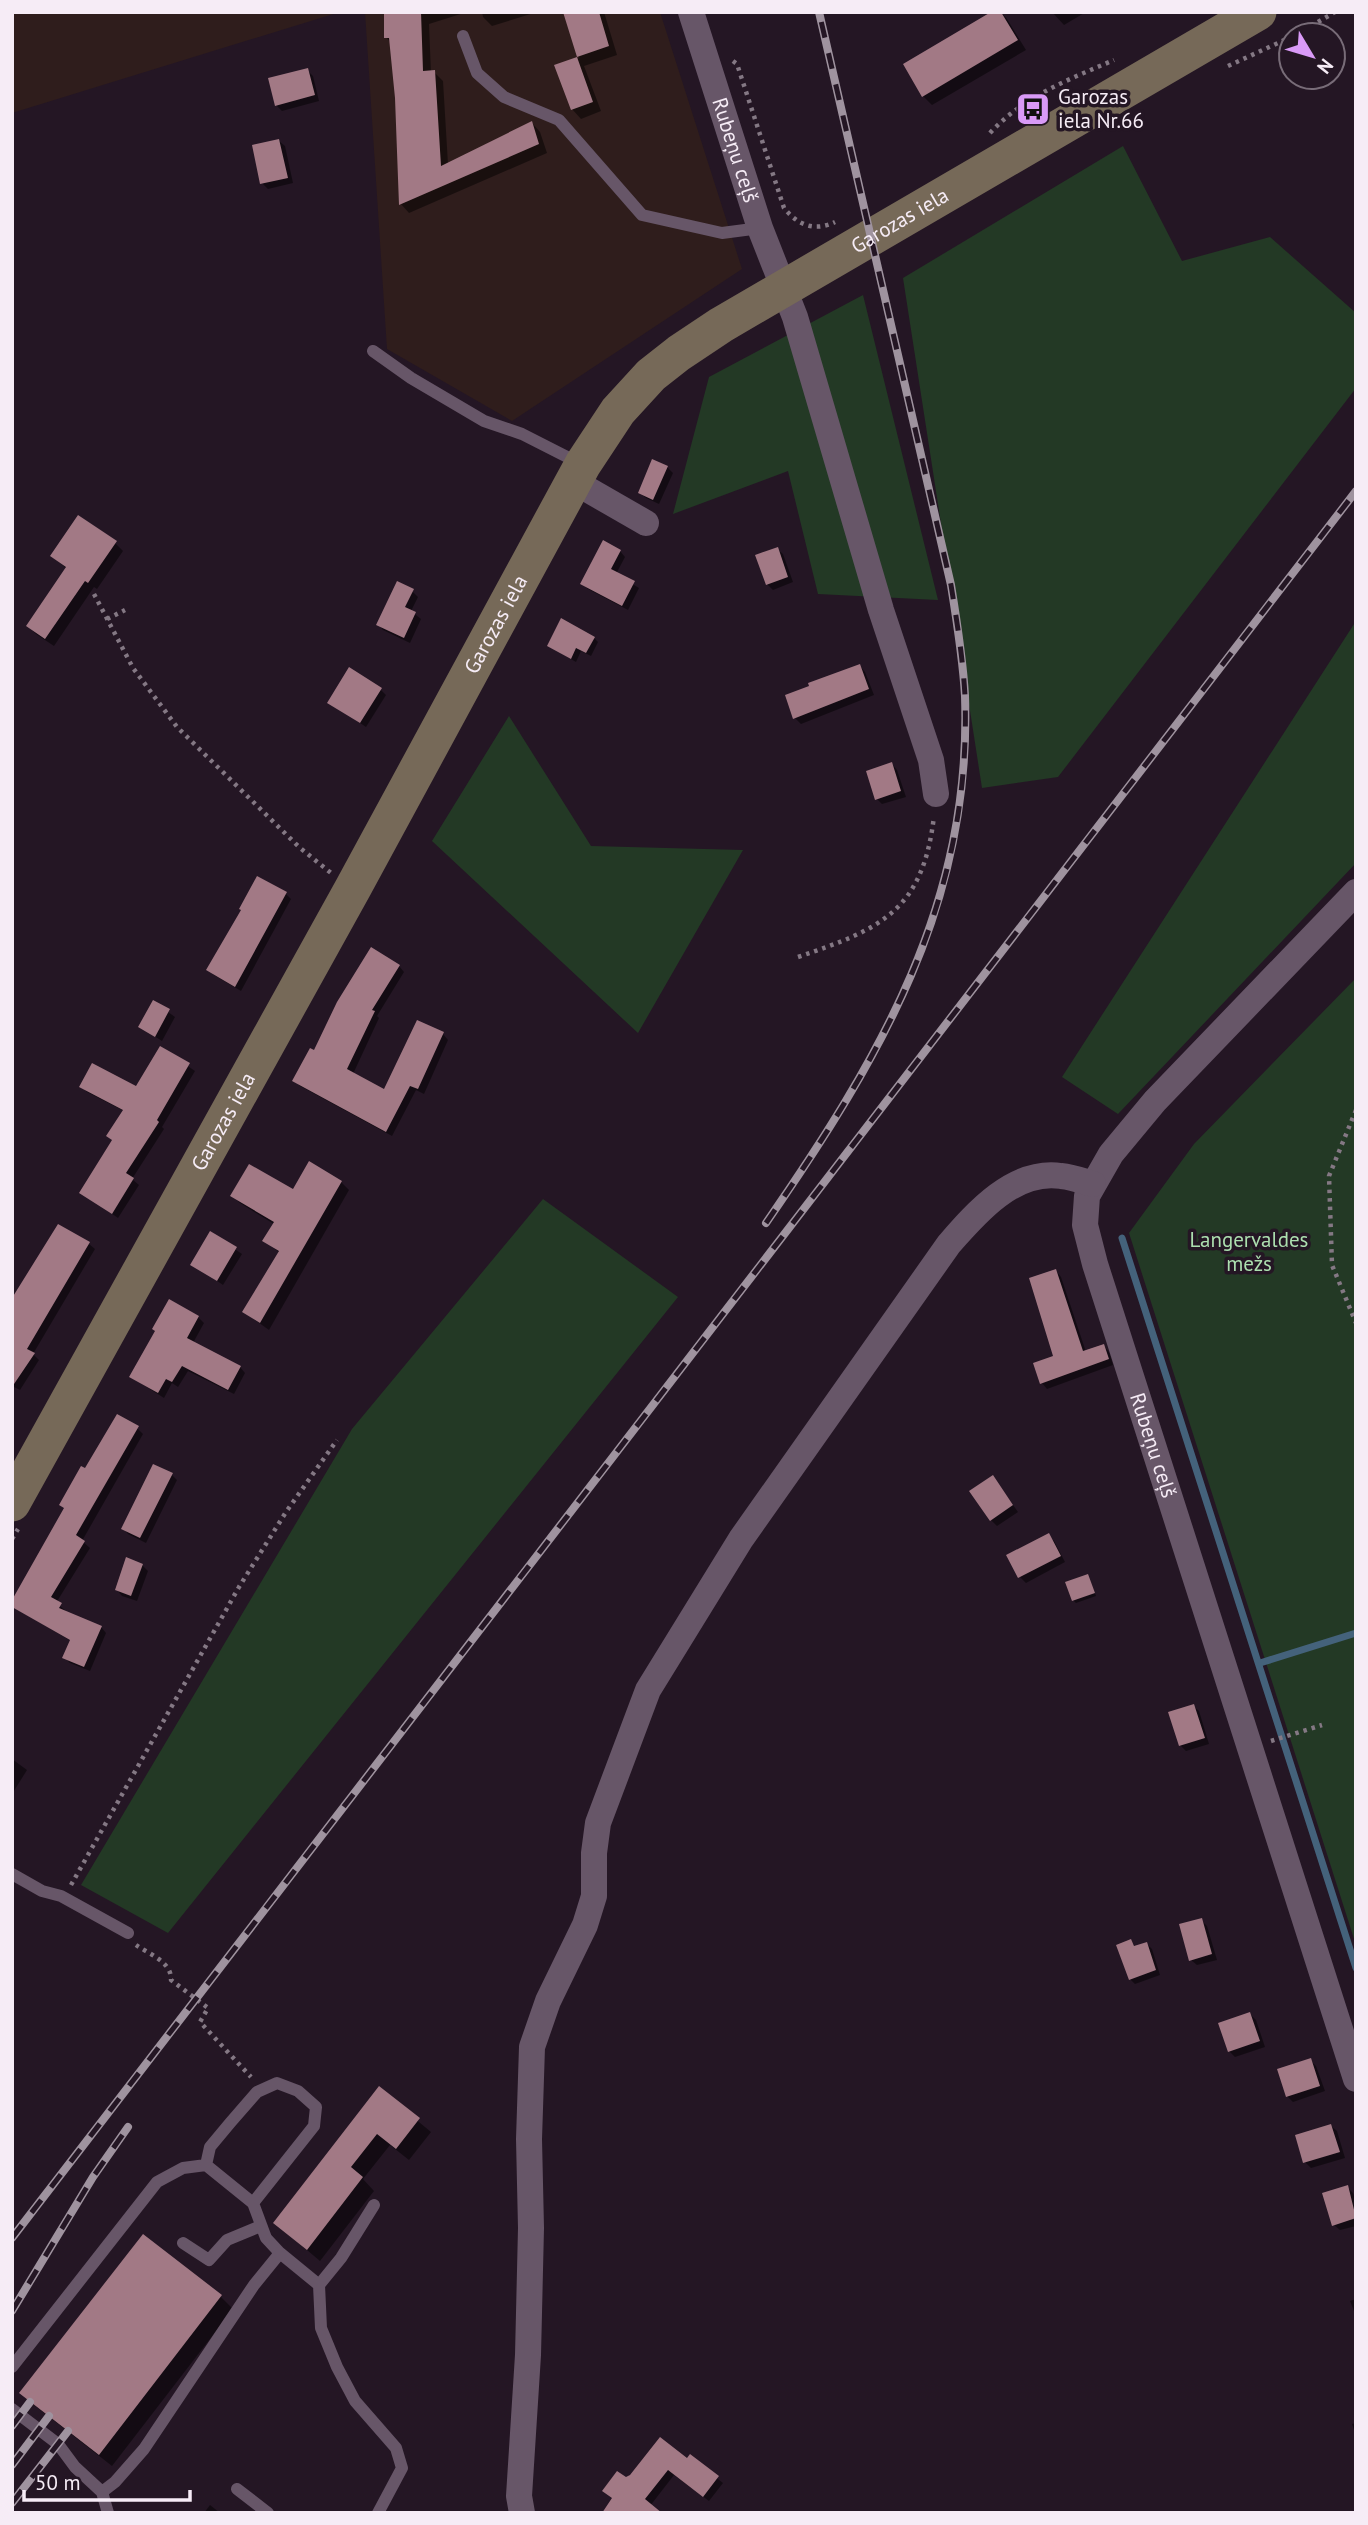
<svg xmlns="http://www.w3.org/2000/svg" width="1368" height="2525" viewBox="0 0 1368 2525" font-family="'PT Sans',sans-serif">
<style>
.industrial{fill:#2f1d1c}
.green{fill:#233925}
.shadow{fill:#0007}
.lines{fill:none;stroke-linecap:round;stroke-linejoin:round}
.stream{stroke:#44627b;stroke-width:7}
.building{fill:#a27985}
.path{stroke:#847884;stroke-width:4.5;stroke-dasharray:3.5 5;stroke-linecap:butt}
.service{stroke:#675668;stroke-width:12}
.minor{stroke:#675668;stroke-width:26}
.secondary{stroke:#766958;stroke-width:37}
.rail-casing{stroke:#9f939f;stroke-width:8}
.rail{stroke:#241624;stroke-width:5;stroke-dasharray:16;stroke-linecap:butt}
.labels{text-anchor:middle;stroke-width:7;stroke-linejoin:round;paint-order:stroke}
.poi-label{font-size:21px;fill:#f6ecf6;stroke:#241624;text-anchor:start}
.street-label{font-size:21px;fill:#f6ecf6;stroke:#241624}
.park-label{font-size:21px;fill:#acdfaf;stroke:#241624}
</style>
<rect width="100%" height="100%" fill="#241624"/>
<path class="industrial" d="M12,12H340L12,113Z
M365,12H660L742,269L512,421L387,349Z"/>
<path class="green" d="M1123,146L1182,261L1270,237L1356,313V388L1058,777L982,788L903,278Z
M863,295L938,600L818,594L788,471L673,514L709,377Z
M1356,621V863L1118,1114L1062,1077Z
M509,716L591,846L743,850L638,1033L432,841Z
M1356,978V1945L1129,1233L1194,1144Z
M543,1199L678,1297L168,1933L81,1885L352,1429Z"/>
<path class="shadow" d="M386,12H467L429,24L431,73L434,72L443,81L448,164L532,123L540,132L547,153L409,213L401,204L396,98L391,43L386,37Z
M482,12H537L492,26L483,17Z
M564,12H604L617,55L584,66L601,111L581,119L572,109L557,66L579,58Z
M1001,12L1007,19L1026,50L932,105L923,96Z
M1052,12H1086L1064,25Z
M307,70L313,76L319,101L282,111L276,105Z
M279,141L285,146L293,183L268,189L262,183Z
M667,467L673,473L659,504L646,498L640,493Z
M115,543L123,551L97,589L94,587L54,646L36,634L28,626L67,569L52,556Z
M777,549L783,554L793,582L773,590L767,584Z
M620,551L625,557L616,574L639,588L628,610L588,589L582,584Z
M412,591L418,597L411,611L421,619L410,643L383,630L378,624Z
M594,638L598,642L591,656L581,651L576,662L549,646Z
M860,666L865,672L874,695L801,724L795,718Z
M380,689L386,695L366,727L329,702Z
M892,764L897,770L906,797L882,804L877,799Z
M285,893L291,899L241,991L214,975L208,969Z
M399,966L404,972L377,1016L379,1018L353,1074L385,1092L443,1034L448,1040L424,1094L416,1090L392,1136L300,1086L294,1080L314,1052Z
M154,1002L175,1017L162,1041L140,1027Z
M161,1048L195,1071L162,1127L164,1129L132,1179L139,1185L118,1218L81,1192L113,1141L124,1111L87,1092L81,1086L137,1088Z
M341,1182L349,1190L269,1330L244,1312L280,1253L265,1241L274,1224L240,1203L232,1196L293,1192Z
M211,1233L242,1254L223,1285L193,1264Z
M89,1244L95,1249L33,1354L39,1360L20,1390L12,1386V1324Z
M1056,1271L1061,1277L1086,1352L1104,1346L1109,1352L1113,1365L1047,1389L1042,1383L1056,1357Z
M198,1317L204,1323L193,1343L240,1367L245,1373L234,1394L188,1371L178,1387L172,1383L164,1398L131,1377L157,1332Z
M137,1428L143,1434L82,1541L90,1548L56,1603L66,1611L65,1612L101,1627L106,1633L90,1671L70,1663L64,1657L71,1641L12,1606L86,1471Z
M172,1475L177,1480L146,1543L128,1534L123,1528Z
M993,1477L1018,1512L997,1526L991,1520Z
M1048,1535L1054,1541L1065,1562L1026,1583L1020,1577Z
M142,1565L148,1571L137,1601L122,1596L117,1590Z
M1088,1576L1096,1596L1076,1603L1073,1600Z
M1193,1706L1199,1711L1209,1744L1186,1751L1180,1745Z
M12,1759L27,1770L12,1794Z
M1201,1920L1207,1926L1217,1960L1197,1965L1191,1960Z
M1131,1941L1136,1948L1147,1944L1152,1949L1160,1975L1135,1984L1130,1979Z
M1250,2014L1256,2020L1265,2047L1235,2057L1229,2051Z
M1310,2060L1316,2066L1325,2091L1293,2102L1287,2096Z
M379,2089L431,2132L409,2160L390,2145L363,2179L374,2191L320,2261L275,2223Z
M1331,2126L1337,2131L1345,2158L1311,2168L1305,2162Z
M1347,2187L1353,2193L1356,2202V2226L1340,2230L1334,2225Z
M221,2297L233,2309L112,2466L34,2405L22,2393Z
M1356,2299V2316L1350,2301Z
M1356,2423V2436L1352,2424Z
M690,2457L723,2483L709,2501L674,2475L650,2506L626,2480L687,2460Z
M210,2505L220,2513H204Z"/>
<g class="lines">
<path class="stream" d="M1122,1238L1356,1968
M1260,1663L1356,1633"/>
</g>
<path class="building" d="M384,12H421L423,71L435,70L441,166L532,121L539,144L399,205L395,98L389,38H384Z
M563,12H599L609,46L577,57Z
M991,12H1001L1018,40L922,97L903,64Z
M577,57L593,102L571,110L554,65Z
M308,68L315,95L275,106L268,78Z
M279,139L288,178L260,184L252,145Z
M652,459L668,466L653,500L638,493Z
M78,515L117,541L88,583L85,581L45,639L26,626L66,567L50,556Z
M603,540L621,550L611,569L635,581L622,606L580,584Z
M778,547L788,577L766,585L755,555Z
M397,581L414,589L405,607L416,612L404,638L376,625Z
M561,618L595,637L586,653L576,648L571,659L547,646Z
M860,664L869,689L793,719L785,695L809,686L808,683Z
M349,667L382,688L360,723L327,703Z
M892,762L901,791L875,800L866,771Z
M257,876L287,892L235,987L206,970L241,910L239,909Z
M371,947L400,965L372,1010L375,1011L347,1069L384,1089L417,1020L444,1032L418,1089L410,1086L386,1132L292,1081L310,1048L314,1050L337,1002Z
M153,1000L170,1009L155,1037L138,1027Z
M160,1046L190,1063L157,1120L159,1122L126,1173L134,1178L112,1214L79,1193L112,1140L106,1136L123,1110L79,1087L92,1063L136,1086Z
M309,1161L342,1181L260,1323L242,1312L279,1251L262,1241L274,1222L230,1196L249,1164L293,1189Z
M58,1224L90,1242L27,1349L35,1353L12,1387V1298Z
M210,1231L237,1247L217,1281L190,1265Z
M1056,1269L1083,1351L1104,1344L1109,1359L1040,1384L1033,1363L1053,1356L1029,1278Z
M169,1299L199,1316L187,1338L241,1366L228,1390L182,1366L172,1382L166,1379L158,1393L129,1377L155,1331L152,1329Z
M117,1414L139,1426L76,1535L85,1541L51,1597L62,1603L59,1608L102,1626L84,1667L62,1658L70,1640L12,1607V1600L64,1508L59,1505L81,1466L85,1468Z
M153,1464L173,1473L140,1538L121,1529Z
M993,1475L1013,1505L990,1521L969,1491Z
M1049,1533L1061,1556L1018,1578L1006,1555Z
M126,1557L143,1564L131,1596L115,1590Z
M1088,1574L1095,1593L1072,1601L1065,1582Z
M1194,1704L1205,1738L1179,1746L1168,1712Z
M1202,1918L1212,1954L1189,1961L1179,1924Z
M1131,1939L1134,1946L1147,1942L1156,1970L1129,1980L1116,1945Z
M1250,2012L1260,2041L1228,2052L1218,2023Z
M1311,2058L1320,2086L1286,2097L1277,2069Z
M379,2086L420,2118L396,2149L377,2134L351,2167L363,2177L307,2250L273,2223Z
M1331,2124L1340,2152L1303,2163L1295,2135Z
M1348,2185L1356,2218L1332,2226L1322,2193Z
M143,2234L222,2295L99,2455L19,2393Z
M660,2437L687,2458L690,2454L719,2476L703,2497L668,2470L645,2499L662,2513H602L612,2498L602,2491L617,2471L626,2477L630,2475Z"/>
<g class="lines">
<path class="path" d="M1296,35L1335,12
M733,61L737,64L784,208C798,225 814,232 835,222
M1228,66L1291,37
M990,133C1024,96 1070,79 1114,60
M94,594L133,668L177,727L299,847L331,873
M107,619L125,610
M798,957C881,929 923,911 934,816
M1356,1110L1329,1176L1332,1265L1356,1323
M12,1539L18,1529
M1271,1741L1322,1725
M71,1885L239,1587L286,1512L337,1440
M136,1945C149,1954 172,1962 171,1980L208,2008L200,2022L251,2077"/>
<path class="service" d="M463,36L477,73L504,97L559,120L642,215L722,233L760,228
M373,351L411,378L484,421L522,434L581,464
M12,1874L42,1891L61,1896L128,1933
M253,2203L206,2165L210,2147L230,2123L257,2092L277,2083L298,2091L316,2107L314,2126L253,2203L266,2238L280,2253L319,2285
M374,2205L341,2258L319,2285L321,2328L337,2367L355,2401L396,2448L402,2468L378,2513
M183,2243L209,2260L227,2240L261,2226
M12,2367L157,2182L183,2168L206,2165
M12,2409L58,2444L75,2467L102,2492L115,2482L144,2449L254,2285L280,2253
M237,2489L268,2513
M102,2492L108,2513"/>
<g class="minor">
<path id="s1" d="M691,12L760,228L795,317L881,610L931,760L936,794"/>
<path d="M573,481L646,523"/>
<path id="s2" d="M1356,892L1155,1101L1111,1154L1087,1196L1085,1225L1095,1264L1356,2079"/>
<path d="M522,2513L519,2496L528,2355L531,2228L529,2139L532,2047L548,2001L585,1925L594,1896V1853L598,1823L648,1690L741,1539L949,1244C976,1213 1014,1169 1061,1176C1072,1177 1083,1181 1093,1184"/>
</g>
<path class="secondary" id="s3" d="M12,1503L353,888L583,464L618,411L651,375L679,353L721,325L1258,12"/>
<g class="rail-casing">
<path id="rail" d="M766,1223C880,1058 972,904 965,696C963,659 957,622 951,585L819,12
M12,2238L1356,491
M12,2311L93,2177L128,2127
M12,2426L30,2402
M12,2465L49,2416
M12,2503L68,2431"/>
</g>
<use href="#rail" class="rail"/>
</g>
<defs>
<g id="bus-square" transform="scale(1.75)"><rect x="-9" y="-9" width="18" height="18" rx="4" fill="#d99af7" stroke="#241624"/><path d="M-5-6H5V4H4V6H2V4H-2V6H-4V4H-5ZM-3.5-4V0h7V-4ZM-3.5 1.2v1.5H-2V1.2ZM2 1.2v1.5H3.5V1.2Z" fill="#111"/></g>
</defs>
<g fill-rule="evenodd">
<use href="#bus-square" x="1033" y="109"/>
</g>
<g class="labels">
<g class="poi-label">
<text x="1058" y="104">Garozas<tspan x="1058" dy="24">iela Nr.66</tspan></text>
</g>
<g class="street-label">
<text dy="7" stroke="none"><textPath href="#s1" startOffset="145">Rubeņu ceļš</textPath></text>
<text dy="7" stroke="none"><textPath href="#s3" startOffset="1591">Garozas iela</textPath></text>
<text dy="7" stroke="none"><textPath href="#s3" startOffset="1003">Garozas iela</textPath></text>
<text dy="7" stroke="none"><textPath href="#s3" startOffset="436">Garozas iela</textPath></text>
<text dy="7" stroke="none"><textPath href="#s2" startOffset="667">Rubeņu ceļš</textPath></text>
</g>
<g class="park-label">
<text x="1249" y="1247">Langervaldes<tspan x="1249" dy="24">mežs</tspan></text>
</g>
</g>
<rect width="1368" height="2525" fill="none" stroke="#f6ecf6" stroke-width="28"/>
<g transform="translate(1312 56) rotate(128)"><circle r="33" fill="#241624" stroke="#786c78" stroke-width="2"/>
<path d="M0-5L12 26L0 18L-12 26Z" fill="#d99af7"/>
<text y="-10" font-size="19" font-weight="bold" text-anchor="middle" fill="#f6ecf6">N</text>
</g>
<path d="M24 2490v10h166v-10" fill="none" stroke="#f6ecf6" stroke-width="3.5"/>
<text x="35" y="2490" font-size="21" fill="#f6ecf6" stroke="#241624" stroke-width="5" paint-order="stroke">50 m</text>
</svg>
